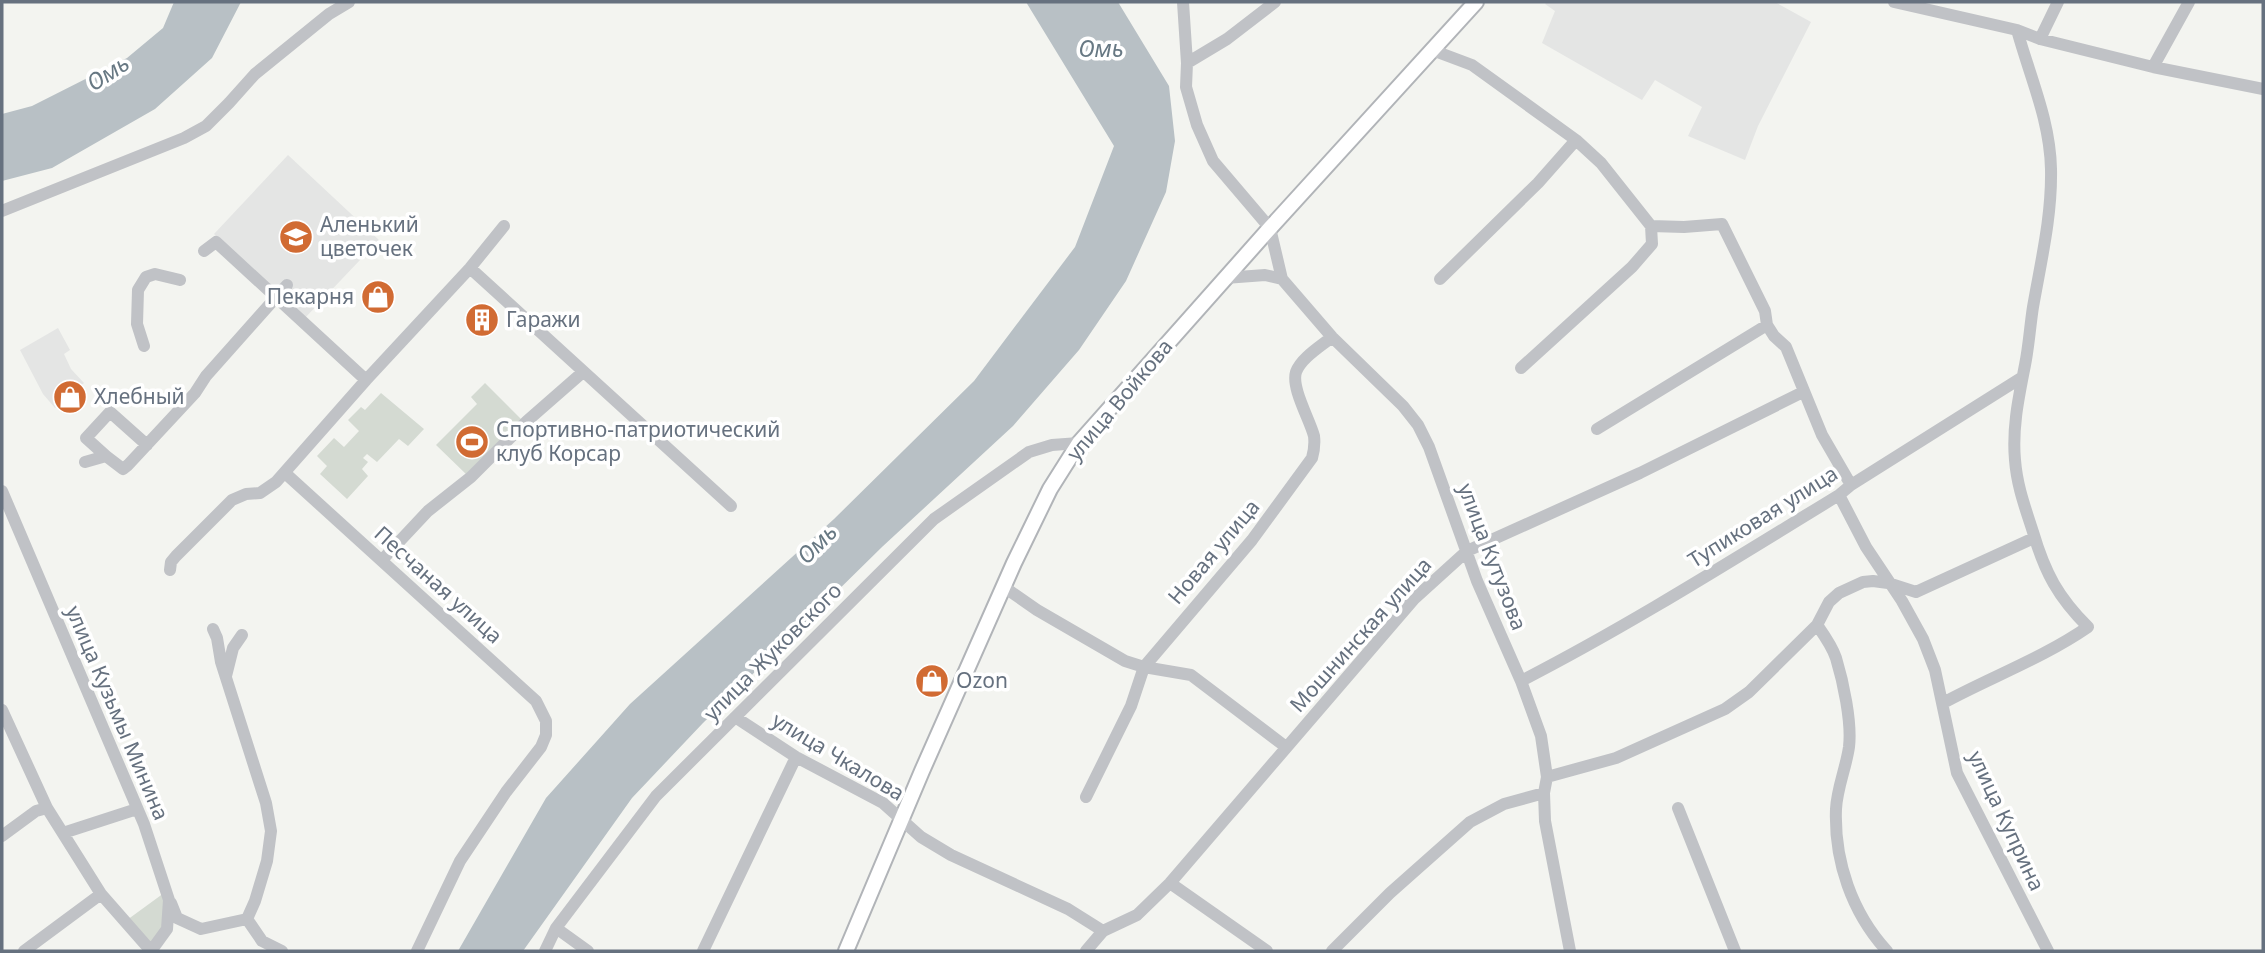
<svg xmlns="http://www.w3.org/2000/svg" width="2265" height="953" viewBox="0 0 2265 953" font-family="'Noto Sans',sans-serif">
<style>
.built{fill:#e4e5e4}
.green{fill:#d4dad2}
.water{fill:#b8c0c5}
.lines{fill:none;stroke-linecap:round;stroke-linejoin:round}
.major-casing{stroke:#b1b4b8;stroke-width:18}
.minor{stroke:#c0c2c6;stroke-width:12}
.major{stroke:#fff;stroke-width:14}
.labels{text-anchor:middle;stroke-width:7;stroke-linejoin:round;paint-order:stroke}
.poi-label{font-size:21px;fill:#66717f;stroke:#fff;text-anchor:start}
.street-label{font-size:21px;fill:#66717f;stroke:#fff}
.water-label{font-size:23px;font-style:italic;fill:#677883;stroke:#fff}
</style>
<rect width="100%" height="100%" fill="#f3f4f0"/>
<path class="built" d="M1547,2H1775L1811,22L1758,126L1745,160L1688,136L1702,107L1655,80L1642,100L1542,43L1555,11L1545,4Z
M288,155L379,240L304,319L214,234Z
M58,328L70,350L64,354L71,369L84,383L55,408L43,394L20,350Z"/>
<path class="green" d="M485,383L522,420L467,475L436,445L477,404L471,397Z
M381,393L424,429L408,446L399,439L377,462L367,454L363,458L368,462L362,469L368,476L347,499L320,474L327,466L317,456L334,438L344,447L359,431L348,420L361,407L365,410Z
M164,893L165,929L151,950L127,920Z"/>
<path class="water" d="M174,2H241L212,58L155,109L52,168L2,181V114L32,106L127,58L163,28Z
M1026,2H1118L1169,86L1175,141L1166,192L1126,281L1079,350L1013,426L882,547L703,723L632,798L523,951H458L546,798L630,704L834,519L974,381L1075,247L1114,146Z"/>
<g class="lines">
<g class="major-casing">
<path id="major" d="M846,951L922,771L1014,563L1050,489L1079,443L1270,228L1476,2"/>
</g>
<path class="minor" d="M1183,2L1187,63
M1275,2L1227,39L1187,63L1186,87L1197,125L1213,161L1270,228L1282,279L1332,337L1403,406L1418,425L1429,447L1477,581L1521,681L1541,736L1547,777L1544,793L1545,821L1570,951
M1894,2L2017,30L2040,39L2153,67L2263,89
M2040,39L2058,2
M1432,50L1472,65L1576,140L1601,163L1651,226L1684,227L1722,224L1765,311L1767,325L1774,336L1786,347L1822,435L1851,485
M2153,67L2189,2
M2,211L184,138L206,126L229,103L255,74L329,14L349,2
M204,251L216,242L366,380
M470,268L731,506
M1225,278L1265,275L1282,279
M1440,279L1538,183L1576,140
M144,346L137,324L138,290L146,277L155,274L180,280
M1521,368L1632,267L1652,244L1651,226
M1597,429L1767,325
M106,456L86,438L110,412L147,445
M85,462L106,456L123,469L128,465L195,393L206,376L287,285
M285,473L536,701L546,721V735L541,747L506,792L460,861L417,951
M2,491L144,824L169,900L167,929L151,951
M1839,495L1866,547L1902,601L1923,639L1935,670L1957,773L2048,951
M382,560L428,511L471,477L527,421L583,372
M170,570L171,562L176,556L232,500L246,494L260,493L276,482L366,380L470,268L504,226
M1004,587L1037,610L1125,661L1144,667L1191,675L1286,747
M1817,625C1824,635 1832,646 1836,658C1843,681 1852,722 1849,747C1846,768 1837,788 1836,809C1834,861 1852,913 1887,951
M226,676L233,648L242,635
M1521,681C1630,625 1734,559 1839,495L1851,485L2021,378
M1943,703C1991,677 2043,658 2088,627C2058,597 2045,573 2033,532C2025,507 2017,486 2015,460C2012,427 2019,396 2025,365C2029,345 2030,326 2033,307C2041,261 2052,216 2051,169C2050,120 2030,77 2017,30
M2,710L47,808L101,894L151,951
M735,717L796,757L883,803L921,837L951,855L1068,909L1103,931
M1547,777L1616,758L1725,709L1749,692L1817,625L1829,602L1839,593L1863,582L1873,581L1888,583L1916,592L2034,538
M1086,797L1131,706L1144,667L1252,540L1312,458C1314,451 1315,444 1314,436C1310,420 1291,388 1296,372C1301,358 1321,346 1332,337
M1678,808L1735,951
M63,833L137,809
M2,836L36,811L47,808
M1170,883L1267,951
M171,903L177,918L201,929L247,919L255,901L267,861L271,831L266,803L221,662L217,638L213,629
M247,919L262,941L282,951
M556,928L588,951
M24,951L101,894
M545,951L556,928L656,796L934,519L1029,452L1052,445L1079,443
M703,951L796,757
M1086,951L1103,931L1137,915L1170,883L1414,599L1467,551L1640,473L1803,392
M1332,951L1390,893L1470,822L1504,804L1544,793"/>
<use href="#major" class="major"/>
</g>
<defs>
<g id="school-disc" transform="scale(1.75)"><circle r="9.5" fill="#d16b33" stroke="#fff"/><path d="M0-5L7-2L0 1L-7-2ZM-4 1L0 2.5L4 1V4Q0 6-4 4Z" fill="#fff"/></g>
<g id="shop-disc" transform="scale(1.75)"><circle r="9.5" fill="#d16b33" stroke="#fff"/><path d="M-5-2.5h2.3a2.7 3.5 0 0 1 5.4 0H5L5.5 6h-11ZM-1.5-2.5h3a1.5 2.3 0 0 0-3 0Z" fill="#fff"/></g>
<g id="building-disc" transform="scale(1.75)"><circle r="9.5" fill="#d16b33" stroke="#fff"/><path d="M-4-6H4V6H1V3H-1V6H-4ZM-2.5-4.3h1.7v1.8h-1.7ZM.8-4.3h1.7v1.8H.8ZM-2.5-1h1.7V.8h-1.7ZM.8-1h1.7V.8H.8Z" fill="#fff"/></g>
<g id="stadium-disc" transform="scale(1.75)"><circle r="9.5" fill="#d16b33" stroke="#fff"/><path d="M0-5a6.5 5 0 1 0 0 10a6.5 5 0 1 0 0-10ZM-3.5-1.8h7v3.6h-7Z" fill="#fff"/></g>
</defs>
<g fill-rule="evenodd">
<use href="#school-disc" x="296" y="237"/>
<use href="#shop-disc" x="378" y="297"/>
<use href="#building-disc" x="482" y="320"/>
<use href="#shop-disc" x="70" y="397"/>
<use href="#stadium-disc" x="472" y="442"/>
<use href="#shop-disc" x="932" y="681"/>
</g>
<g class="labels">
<g class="poi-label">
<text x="320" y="232">Аленький<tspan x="320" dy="24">цветочек</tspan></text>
<text x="354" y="304" text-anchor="end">Пекарня</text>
<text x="506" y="327">Гаражи</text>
<text x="94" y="404">Хлебный</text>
<text x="496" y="437">Спортивно-патриотический<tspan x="496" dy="24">клуб Корсар</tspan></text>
<text x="956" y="688">Ozon</text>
</g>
<g class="street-label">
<text transform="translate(1120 400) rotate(-50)" y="7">улица Войкова</text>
<text transform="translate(1763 517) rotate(-32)" y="7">Тупиковая улица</text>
<text transform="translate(1214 552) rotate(-50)" y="7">Новая улица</text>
<text transform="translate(1492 557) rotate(69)" y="7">улица Кутузова</text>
<text transform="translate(438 585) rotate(42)" y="7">Песчаная улица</text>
<text transform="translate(1361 635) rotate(-48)" y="7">Мошнинская улица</text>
<text transform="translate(773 652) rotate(-45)" y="7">улица Жуковского</text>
<text transform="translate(117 713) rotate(67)" y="7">улица Кузьмы Минина</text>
<text transform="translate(838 757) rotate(31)" y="7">улица Чкалова</text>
<text transform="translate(2006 821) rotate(65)" y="7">улица Куприна</text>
</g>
<g class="water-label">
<text x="1101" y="57">Омь</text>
<text transform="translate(108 73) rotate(-33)" y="8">Омь</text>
<text transform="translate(817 544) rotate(-45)" y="8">Омь</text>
</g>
</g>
<rect width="2265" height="953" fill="none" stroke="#66717f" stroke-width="7"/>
</svg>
